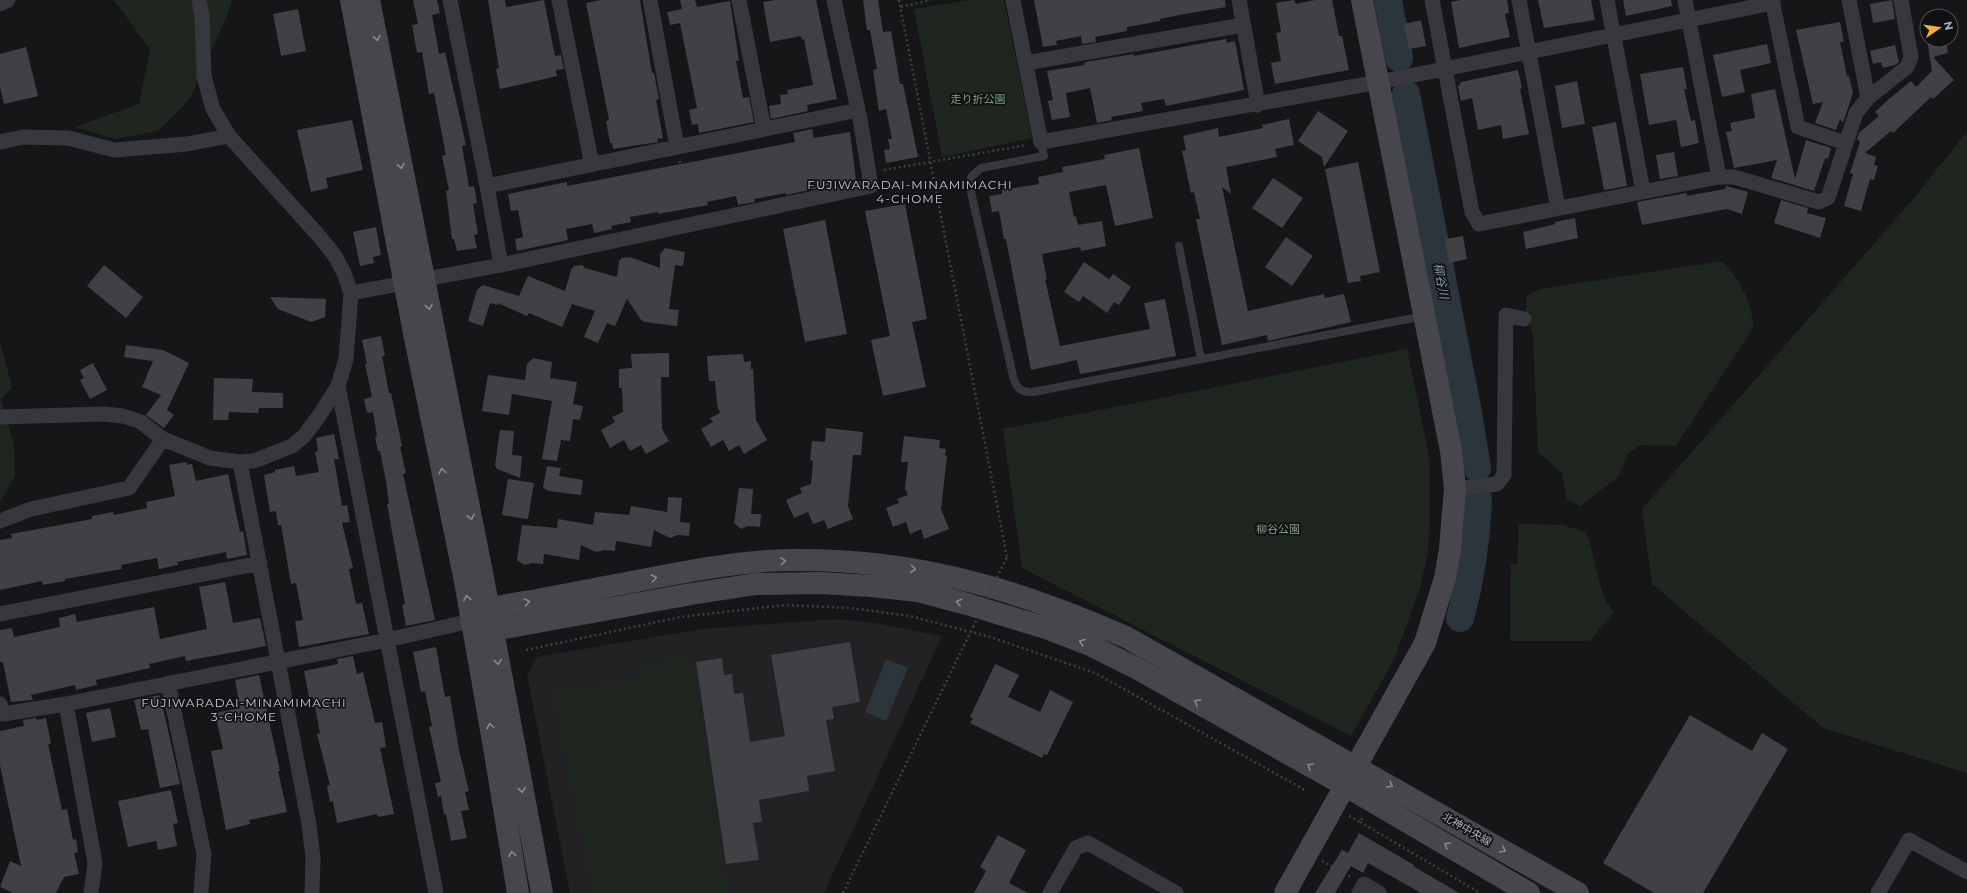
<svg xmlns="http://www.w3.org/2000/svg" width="1967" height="893" viewBox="0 0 1967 893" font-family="Montserrat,'Noto Sans JP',sans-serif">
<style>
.built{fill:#222225}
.green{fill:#1e261f}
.water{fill:#2c353c}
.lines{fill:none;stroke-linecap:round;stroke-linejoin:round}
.river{stroke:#2c353c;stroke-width:28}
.building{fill:#404145}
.path{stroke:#3d3f44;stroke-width:2.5;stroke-dasharray:2 3;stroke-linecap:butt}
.lane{stroke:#37383d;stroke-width:8}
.street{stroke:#37383d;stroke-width:15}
.secondary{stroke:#45474d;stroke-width:22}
.path-bridge{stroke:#3d3f44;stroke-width:2.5;stroke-dasharray:2 3;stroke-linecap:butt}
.oneway{stroke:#858993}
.labels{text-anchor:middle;stroke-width:3.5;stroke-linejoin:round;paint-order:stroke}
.park-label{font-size:11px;fill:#7fa381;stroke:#111113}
.street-label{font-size:11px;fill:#a8adb8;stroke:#111113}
.neighbourhood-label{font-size:12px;letter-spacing:1px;fill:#c9ccd4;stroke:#111113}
.water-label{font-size:12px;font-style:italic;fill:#7f9bb3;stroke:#111113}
</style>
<rect width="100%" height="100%" fill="#161618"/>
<path class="built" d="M838,619L874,623L942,636L824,893H570L527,675L537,657L702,629Z"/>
<path class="green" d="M114,0H232L227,16L190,99L158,131L116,139L74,127L139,104L150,49Z
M969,0H1004L1032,138L942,157L914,9Z
M1967,132V773L1823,728L1652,584L1642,509L1914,198Z
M1722,261C1739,279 1753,302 1753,328L1676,446L1641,445L1628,453L1619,476L1580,506L1567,499L1562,473L1538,452L1533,335L1526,311L1527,296L1533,292L1540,289Z
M0,341L12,387L1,400L14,444L15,476L0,502Z
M1407,349L1429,456L1430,505L1428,553L1420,588L1394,660L1351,736L1022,568L1003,429Z
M1519,524L1562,525L1586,532C1596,556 1597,594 1614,612L1590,641H1510L1511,564H1517Z
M691,657L728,893H593L552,692L641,678L639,663Z"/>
<path class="water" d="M886,659L908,668L886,721L865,712Z"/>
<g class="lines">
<path class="river" d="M1388,0L1399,58
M1406,94L1468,413L1477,468
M1460,618C1471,579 1476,541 1478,500"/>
</g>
<path class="building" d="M413,0H437L440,13L432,15L439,54L445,52L466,145L462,146L469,187L474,186L477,203L473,204L478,234L474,235L477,248L457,251L454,239H452L446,191L449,190L442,156L446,155L434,93L429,94L422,52L417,53L412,25L418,24Z
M488,0H505L506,7L544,0L555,56L561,55L564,69L556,70L557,76L500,89L496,69L499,68Z
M601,0H640L652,73H654L659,99L656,100L663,138L657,139L658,142L613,149L612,143H610L606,121L609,120L586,3Z
M680,0H695L697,7L730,1L739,61H736L743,98L749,97L754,122L699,133L698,124L692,125L689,110L697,108L680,23L670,25L667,12L682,9Z
M775,0H816L837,99L807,105L808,111L771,119L769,106L781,104L780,95L788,94L787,90L813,85L804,39L802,40L801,36L770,42L763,2Z
M863,0H878L883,32L891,31L900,84H903L918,157L886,163L884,150L890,149L888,139H892L886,109L879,111L873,70L877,69L870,30H867Z
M1034,0H1225L1226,7L1179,15L1160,19V21L1127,27V31L1095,37L1096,42L1082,44L1081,36L1056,41L1057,45L1043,47Z
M1294,0L1296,4L1315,0H1332L1339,36H1342L1349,70L1275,84L1271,63L1281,61L1276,33L1281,32L1276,3Z
M1461,0H1507L1509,13L1505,14L1510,37L1459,48L1451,2Z
M1538,0H1591L1595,20L1544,28Z
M1623,0H1671L1672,6L1626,16Z
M1892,0L1895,19L1873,23L1870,4Z
M298,9L306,51L281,56L273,14Z
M1421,20L1426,46L1409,49L1404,24Z
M1840,22L1844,42H1840L1847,76H1849L1853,93L1843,123L1840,119L1836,130L1815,123L1823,102L1813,104L1796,30Z
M1226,39L1227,43L1235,41L1244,90L1166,106L1164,99L1141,103L1143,111L1111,117L1112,120L1097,123L1090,88L1066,93L1070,117L1052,120L1048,101L1053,100L1047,71L1084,65L1085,62L1134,54V56Z
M1927,40H1946L1948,53L1933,57L1954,80L1933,99L1931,97L1893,133L1891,131L1865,153L1876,157L1874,165L1878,166L1874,180L1870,179L1861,211L1844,206L1853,174L1850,173L1860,142L1857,139L1859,133L1879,116L1875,112L1889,99L1911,81L1916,87L1932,71Z
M1767,44L1771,63L1740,70L1745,92L1722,97L1713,55Z
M1895,45L1899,62L1895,65L1883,68L1881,62L1873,64L1870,51Z
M26,47L38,96L4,104L0,87V54Z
M1683,67L1687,89H1684L1691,121L1695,120L1699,143L1681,147L1676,120L1649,125L1640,74Z
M1518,70L1522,88L1520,89L1529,134L1503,139L1501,125L1478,130L1472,98L1461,101L1458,87L1461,82Z
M1577,81L1585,124L1562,128L1555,86Z
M1775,89L1795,179L1806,140L1831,148L1828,159L1825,158L1814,191L1771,178L1777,160L1734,168L1726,132L1732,131L1730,123L1755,118L1751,94Z
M1318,111L1348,131L1324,167L1322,157L1298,141Z
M1289,119L1294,145L1275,149L1277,157L1226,167L1231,194L1222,187L1248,311L1324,294L1325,298L1344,294L1351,322L1268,341L1267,335L1222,345L1196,219H1200L1194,192L1191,193L1182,151L1186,150L1183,136L1218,128L1219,137L1263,128L1262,125Z
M352,120L363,170L326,178L328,188L311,192L297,130Z
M1616,122L1627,186L1604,190L1592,127Z
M812,129L814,138L850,132L856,180L786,195V193L754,199L755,202L738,205L736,196L707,202L708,205L658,214V212L630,217L631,222L611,226L612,229L594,233L592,224L566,229L568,240L517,251L515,239L523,237L518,210L511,211L508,194L567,182V186L795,142L793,133Z
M1139,148L1153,218L1115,226L1106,185L1069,192L1074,217L1076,216L1078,225L1102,221L1106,246L1081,251L1080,247L1042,254L1047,280L1045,279L1060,346L1150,329L1144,303L1165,299L1176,356L1080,374L1077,360L1031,370L1006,239H1004L999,211L992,212L989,196L1002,194V190L1039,184L1038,177L1063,172L1062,167L1105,159L1104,155Z
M1674,152L1678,176L1660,179L1656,155Z
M1358,162L1380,272L1360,276L1361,281L1348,283L1325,169Z
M1273,178L1303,198L1282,228L1252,208Z
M1726,186L1748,192L1742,214L1727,209L1642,225L1637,202L1681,194L1686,193L1687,196L1725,189Z
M1781,200L1808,208L1807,213L1826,218L1820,238L1774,223Z
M905,204L927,319L912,322L926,387L883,396L871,340L890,336L865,211Z
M1575,218L1578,238L1526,249L1523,232L1555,224V222Z
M825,220L847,334L805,342L783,229Z
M376,227L381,255L373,257L374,263L360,266L353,232Z
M1463,236L1467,259L1449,263L1445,239Z
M1286,237L1313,256L1292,286L1265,267Z
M665,248L685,252L683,266L675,265L669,309L679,310L677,326L645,322L641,320L627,299L615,326L607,323L598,343L584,337L595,311L572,304L562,327L529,313L527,316L498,303V305L490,303L483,326L468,321L477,290L483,285L519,296L528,276L565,291L571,270L574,266L582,265L585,268L617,277L619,261L622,258L630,257L660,268V254Z
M1084,262L1109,279L1113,274L1131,287L1119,305L1114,302L1107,313L1083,296L1079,302L1064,292Z
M104,265L143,297L126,318L87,286Z
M270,297L326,299L325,317L311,322L278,309Z
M381,336L385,356H382L389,393H391L402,446L400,447L406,473L403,474L435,620L406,626L402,605L405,604L387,504H389L386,481L380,451H378L375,437L377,436L373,412L367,413L364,399L372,397L365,364H367L362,340Z
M126,345L163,350L189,363L167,410L174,415L164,428L146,415L161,395L142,387L153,361L124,357Z
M669,353V377H661L662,429L669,441L646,454L641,445L630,451L624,440L610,448L601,430L615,422L612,417L623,412L622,388H619V369L632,368L631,354Z
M743,354L744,362L751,361V369H753L756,420L767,440L744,454L739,445L729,451L723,440L711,447L701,429L713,422L710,418L720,413L717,404L715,381H709L707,356Z
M533,358L552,362L550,378L577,382L573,404L583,406L580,420L573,419L570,441L561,440L557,461L542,459L552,401L512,394L509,415L482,411L488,375L525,380L527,364Z
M93,363L107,390L90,399L80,380L84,378L80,370Z
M214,378L253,379L252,392L283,393V408H259L258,413L229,412L228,420H213Z
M826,428L863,432L861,455H853L848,506L853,519L828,529L824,520L813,524L808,512L794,518L786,500L802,493L800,488L811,484L813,461L810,460L812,441L825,442Z
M500,430L514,431L512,455L522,456L520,478L497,469L495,465Z
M334,434L339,459H334L342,506L347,505L350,522L342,523L353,568L349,569L356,604L362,603L369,634L299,647L295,621L303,620L296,583L291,584L281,525H278L276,511L270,512L264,475L275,472V470L294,466L296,476L319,472L315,452L318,451L316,438Z
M904,436L940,440L939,448L946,449L945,456H947L941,509L949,529L924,539L921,529L910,534L906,522L893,527L886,508L899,503L897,499L908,495L905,488L908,462H901Z
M186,462L187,465L192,464L196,481L228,474L240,532L243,531L247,555L227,559L226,552L177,562L178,565L159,569L157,558L121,565L122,569L65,579V581L43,585L42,581L0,590V540L12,538L11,534L92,519V516L113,512L114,515L147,508L146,502L175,496L169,465Z
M547,466L561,468L559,476L583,480L581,495L549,491L543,488Z
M508,479L534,483L528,519L502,515Z
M739,488L753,489L751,514H761L760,527L748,526L741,529L734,523Z
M668,497L682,498L680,522L690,523L689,536L678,535L670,538L654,530L651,547L616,541L615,551L604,550L596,552L581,545L579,560L544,554L543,564L532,563L524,565L517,560L522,525L557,528L558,519L593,525L595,512L629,515L631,506L667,512Z
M225,582L233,623L260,618L266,646L186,661L185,656L149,664L150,668L96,680L97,685L76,690L75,685L31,695L33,700L11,702L3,662H0V630L12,628L14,637L60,627L59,618L75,614L77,622L154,607L160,639L207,629L199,587Z
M850,642L860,702L832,707L834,719L826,720L835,771L807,776L809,791L759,800L762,822L753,823L759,860L726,864L696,662L722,658L724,675L732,674L734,694L743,693L750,742L785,736L771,655Z
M436,647L445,697L450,696L459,750L469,791L465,792L469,810L461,811L467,838L451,841L446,814L444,815L441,796L438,797L435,783L441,782L429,727L432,726L425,691L421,692L413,652Z
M353,656L357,674L363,672L375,723L382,722L386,747L380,748L394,814L378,817L377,814L337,823L333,801L330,802L327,786L330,785L317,734L320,733L313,697H309L304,671L338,664L337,659Z
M995,664L1019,675L1008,697L1040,712L1050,690L1073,702L1047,755L1044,754L1042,758L970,723L973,718L970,717Z
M259,675L280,771H278L287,812L249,820L250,824L226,830L211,751L223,749L215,713L240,708L235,680Z
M160,695L180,784L160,788L148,729L141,730L134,700Z
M110,708L116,737L92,742L86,713Z
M1690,715L1752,751L1762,733L1788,749L1703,893H1654L1603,863Z
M36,718L37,720L46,718L51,744H48L62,810L67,809L73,840L76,839L78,852L74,853L79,874L64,877L56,893H13L0,887L10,861L21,866L0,765V731L24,726L23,720Z
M171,790L178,823L173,824L177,846L158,850L156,841L128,847L118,801Z
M1359,833L1414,865L1413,866L1459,893H1421L1368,863L1363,873L1351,866L1335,893H1315L1342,850L1348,853Z
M998,835L1026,850L1009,883L1028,893H974L986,871L980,867Z"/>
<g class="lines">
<path class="path" d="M899,0L1007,557
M901,7L931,0
M680,161L688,209
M884,170L1027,145
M526,650L680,617L785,605L850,608L910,616L990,637L1095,673L1305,790
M1349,816L1360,822L1363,817
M1360,822L1480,893
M1322,861L1351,877
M843,893L973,627"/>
<path class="lane" d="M1041,142L1044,156L981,168L971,177L970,188L1014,380C1018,390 1022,392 1033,392L1424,316
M1179,246L1201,359"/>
<path class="street" d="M450,0L487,186L501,265
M559,0L592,165
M650,0L677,147
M739,0L764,129
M1013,0L1041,142L1379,82L1773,3
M1239,0L1258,105
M1432,0L1472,212L1479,224L1719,177H1734L1819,202L1828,198L1856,113L1868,98L1849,0
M1519,0L1558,208
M1607,0L1643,191
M1685,0L1719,177
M1772,0L1798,127L1845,143
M0,4L8,0
M1026,63L1243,25
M1868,98L1907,67L1911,57L1901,0
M0,142L23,137L68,138L115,150L187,144L229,136
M487,186L858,110
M351,293L501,265L871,186L860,119L834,0
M338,386L436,893
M0,417L104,414L123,416L141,422L163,439L210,458L240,462L254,461L292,446L304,436L319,416L338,386L346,359L351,293L344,273L335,256L319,236L229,136L213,109L204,76L202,16L199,0
M240,462L309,824L313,858L312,893
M1455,489L1497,484L1504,475L1506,315L1524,319
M0,521L31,509L129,488L163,439
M0,614L260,563
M168,683L204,854L201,893
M0,704L3,714L66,704L387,640L471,621
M66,704L95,863L91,893
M1050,893L1076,848L1088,843L1176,893
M1359,893L1364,884L1379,893
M1878,893L1909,840L1967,872"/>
<path class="secondary" d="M351,0L414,333L465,581L494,747L518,893
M369,0L483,578L542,893
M471,621C477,618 483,613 489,610C502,605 518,603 532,601C556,596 581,592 605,587C665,576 729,561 789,560C912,558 1015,588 1126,637L1578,893
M471,621L493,630L691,594L756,584L821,583L871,586L918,591L967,604L1046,628L1090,645L1136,668L1344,785L1529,893
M1285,893L1425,643L1445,578L1450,549L1455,489L1451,451L1362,0"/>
<path class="path-bridge" d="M973,627L1007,557"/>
</g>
<defs><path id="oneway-chevron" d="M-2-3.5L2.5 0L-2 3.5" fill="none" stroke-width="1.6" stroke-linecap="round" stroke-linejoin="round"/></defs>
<g class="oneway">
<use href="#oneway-chevron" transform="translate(377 38) rotate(79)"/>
<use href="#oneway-chevron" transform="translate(401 166) rotate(79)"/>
<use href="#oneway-chevron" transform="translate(429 307) rotate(79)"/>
<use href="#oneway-chevron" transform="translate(442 471) rotate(-101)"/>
<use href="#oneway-chevron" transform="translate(471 517) rotate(78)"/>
<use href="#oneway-chevron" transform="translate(783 561) rotate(-4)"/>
<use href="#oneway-chevron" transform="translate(913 569) rotate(7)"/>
<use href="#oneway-chevron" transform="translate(654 578) rotate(-10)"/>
<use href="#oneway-chevron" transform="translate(467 598) rotate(-100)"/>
<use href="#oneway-chevron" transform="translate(527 602) rotate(-10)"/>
<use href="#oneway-chevron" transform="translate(959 602) rotate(-166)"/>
<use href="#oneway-chevron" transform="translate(1082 642) rotate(-159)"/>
<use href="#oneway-chevron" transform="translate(498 662) rotate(81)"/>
<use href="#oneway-chevron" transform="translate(1197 702) rotate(-151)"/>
<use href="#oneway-chevron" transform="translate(490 726) rotate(-101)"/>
<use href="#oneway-chevron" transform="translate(1310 766) rotate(-150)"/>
<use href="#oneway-chevron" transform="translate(1390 785) rotate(30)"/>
<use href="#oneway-chevron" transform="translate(522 790) rotate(79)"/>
<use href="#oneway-chevron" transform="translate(1447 845) rotate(-150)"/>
<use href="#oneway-chevron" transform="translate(1503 850) rotate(30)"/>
<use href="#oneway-chevron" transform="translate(512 854) rotate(-99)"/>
</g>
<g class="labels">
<g class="park-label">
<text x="978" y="103">走り折公園</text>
<text x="1278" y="533">柳谷公園</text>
</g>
<g class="street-label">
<text transform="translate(1467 829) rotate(30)" y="4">北神中央線</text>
</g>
<g class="neighbourhood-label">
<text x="910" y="189">FUJIWARADAI-MINAMIMACHI<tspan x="910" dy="14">4-CHOME</tspan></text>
<text x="244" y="707">FUJIWARADAI-MINAMIMACHI<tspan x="244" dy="14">3-CHOME</tspan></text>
</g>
<g class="water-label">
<text transform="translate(1441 281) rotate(79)" y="4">柳谷川</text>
</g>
</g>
<g transform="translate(1939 28) rotate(77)"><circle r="19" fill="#111113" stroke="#4d4f55"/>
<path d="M0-3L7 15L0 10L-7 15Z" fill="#f2b134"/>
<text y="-6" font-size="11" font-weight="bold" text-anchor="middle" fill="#a8adb8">N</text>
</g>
</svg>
